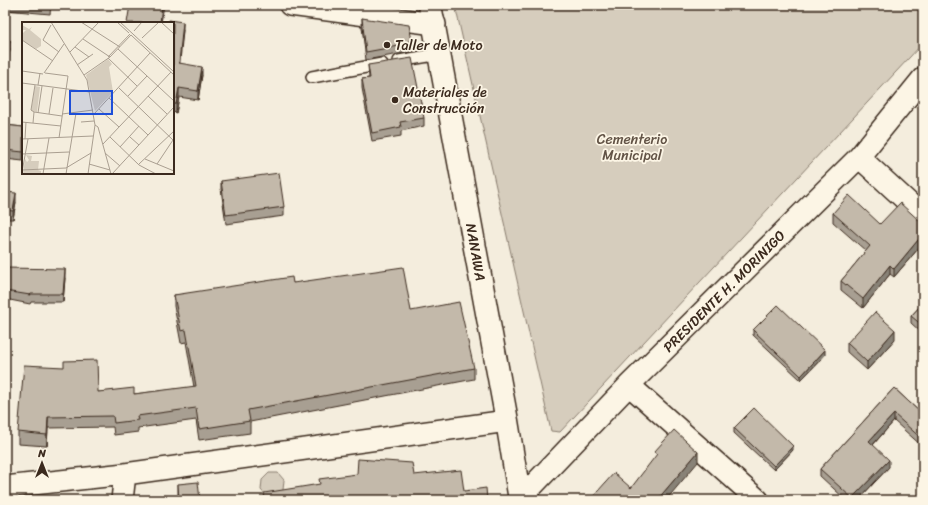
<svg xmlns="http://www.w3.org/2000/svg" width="928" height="505" viewBox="0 0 928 505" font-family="Sriracha,sans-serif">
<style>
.green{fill:#d6cdbd;stroke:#887c6e}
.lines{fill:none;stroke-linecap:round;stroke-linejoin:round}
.service-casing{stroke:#3b2a1e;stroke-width:14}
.minor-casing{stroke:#3b2a1e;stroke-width:24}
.tertiary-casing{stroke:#3b2a1e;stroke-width:25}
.service{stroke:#fcf5e5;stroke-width:11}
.minor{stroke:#fcf5e5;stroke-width:21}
.tertiary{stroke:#fcf5e5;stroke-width:22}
.wall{fill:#a89f92;stroke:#3b2a1e}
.shaded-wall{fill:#888277;stroke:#3b2a1e}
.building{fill:#c3b9aa;stroke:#3b2a1e}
.poi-dot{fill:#3b2a1e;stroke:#fcf5e5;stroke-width:1.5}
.labels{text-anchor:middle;stroke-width:3.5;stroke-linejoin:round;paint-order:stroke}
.poi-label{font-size:14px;fill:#3b2a1e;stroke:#fcf5e5;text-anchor:start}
.park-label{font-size:14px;fill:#625346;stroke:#fcf5e5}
.street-label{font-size:14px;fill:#3b2a1e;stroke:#fcf5e5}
.inset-road{fill:none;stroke:#aa9f91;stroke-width:1}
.view{fill:#1d4ed8;fill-opacity:0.15;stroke:#1d4ed8;stroke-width:2}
.inset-edge{fill:none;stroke:#3b2a1e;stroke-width:2}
</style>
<rect width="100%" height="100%" fill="#f4eddd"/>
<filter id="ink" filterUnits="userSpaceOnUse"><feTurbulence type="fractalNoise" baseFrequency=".025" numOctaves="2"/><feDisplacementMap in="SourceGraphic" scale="8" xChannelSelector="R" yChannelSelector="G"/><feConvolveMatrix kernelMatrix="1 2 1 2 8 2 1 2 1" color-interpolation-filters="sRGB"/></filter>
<g filter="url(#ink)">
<path class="green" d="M455,5H923V43L560,432L551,431Z
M269,473H278L284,480L283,490L276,497H267L261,490L262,480Z"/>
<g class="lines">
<g class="service-casing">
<path id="service" d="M399,61L440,54
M312,77L382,64"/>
</g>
<g class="minor-casing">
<path id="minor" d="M290,5L435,24
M859,157L923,216
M629,385L758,500
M5,487L125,474L507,421
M520,499L629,385L859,157L923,78
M122,500L125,474"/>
</g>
<g class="tertiary-casing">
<path id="tertiary" d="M430,5L507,421L520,500"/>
</g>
<use href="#service" class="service"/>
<use href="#minor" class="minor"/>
<use href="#tertiary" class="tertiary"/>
</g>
<path class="wall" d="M5,5H51L50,14L5,10Z
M362,18L412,41V50H410V52L366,60L362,27Z
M173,23L183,30L179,63L202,75L198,100L179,97L176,113L173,112Z
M5,40L10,49L7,74H5Z
M368,65L424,118V126L401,131V136L372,141L362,88V79L369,78Z
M5,125L23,127V161L5,159Z
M221,181L284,207V216L226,224L221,189Z
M5,192L16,202L13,219H5Z
M833,213L880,224H923V243L894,277L890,274L863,308L841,290V281L866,251L833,222Z
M5,268L65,278L63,302H31L30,304L5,299Z
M293,283L411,311L474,368V379L250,422V433L199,440L196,420L138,428V432L114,435L113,427L48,428L47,446L18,444V432L98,392L134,394L194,387L186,342L181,343L174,306V295Z
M923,303V334L911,323V316Z
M753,330L825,355L801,380L753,335Z
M895,339L867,370L847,352V343Z
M894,388L923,415V447L894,421L873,445L889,467L858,500H846L820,476V469Z
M734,428L793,450L774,470L734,433Z
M178,484L200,500H178Z"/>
<path class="shaded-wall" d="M162,5H164L161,23H160Z
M183,22V30L179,72V63Z
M10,40V49L7,74V66Z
M202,67V75L198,100V91Z
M179,88V97L176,113V104Z
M16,193V202L13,219V211Z
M923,234V243L894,277V269Z
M890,265V274L863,308V299Z
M65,269V278L63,302V294Z
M895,330V339L867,370V362Z
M825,350V355L801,380V376Z
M894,414V421L869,449V441Z
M48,417V428L47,446V435Z
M793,446V450L774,470V466Z
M698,452V462L666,500H657Z
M889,460V467L858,500H852V498Z"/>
<path class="building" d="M130,5H162L160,23H127Z
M362,18L409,25L412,41H409L410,44L366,52Z
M169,20L183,22L179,63L202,67L198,91L179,88L176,104H173V23H168Z
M5,40H10L7,66H5Z
M412,58L424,118L400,122L401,127L372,133L362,79L370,78L368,65Z
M5,125L23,127V152L5,150Z
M279,173L284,207L226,215L221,181Z
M5,192L16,193L13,211L5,210Z
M849,195L880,224L900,203L923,224V234L894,269L890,265L863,299L841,281L870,246L833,213Z
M403,267L411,311L459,302L474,368L248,410L250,421L199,429L196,408L137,416L138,420L114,423L113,416L48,417L47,435L18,432L24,365L64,367V361L97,360L98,392L134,388V394L196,386L186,330L181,331L174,295L292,277L293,283Z
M5,268L65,269L63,294H31L30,295L5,291Z
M923,303V326L911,316Z
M778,305L825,350L801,376L753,330Z
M875,312L895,330L867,362L847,343Z
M894,388L923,415V440L894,414L869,441L889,460L852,498L820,469Z
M754,408L793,446L774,466L734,428Z
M674,430L698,452L657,500H590L614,473L631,488L657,454L654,452Z
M358,459L412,463L414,475L461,470L464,491L486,488L487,500H336V499L330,500H265L264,493L320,484L319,479L357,474Z
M198,482L200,500H179L178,484Z"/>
</g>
<g class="poi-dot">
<circle cx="387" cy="45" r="4"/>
<circle cx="395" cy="100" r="4"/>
</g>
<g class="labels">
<g class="poi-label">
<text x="395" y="50">Taller de Moto</text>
<text x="403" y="97">Materiales de<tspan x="403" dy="16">Construcción</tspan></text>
</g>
<g class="park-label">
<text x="632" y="144">Cementerio<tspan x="632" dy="16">Municipal</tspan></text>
</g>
<g class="street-label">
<text transform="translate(476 252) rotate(80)" y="5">NANAWA</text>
<text transform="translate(724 291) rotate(-45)" y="5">PRESIDENTE H. MORINIGO</text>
</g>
</g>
<g transform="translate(22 22)">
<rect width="152" height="152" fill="#f4eddd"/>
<path d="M0,3L7,7L10,5L8,8L19,17V24L14,27L0,18V12L4,8H0ZM86,37L90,42L87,45L91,70L73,89L64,53ZM13,64L18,65L15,90L9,89ZM4,133L10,134L9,139H17L16,148L19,149V152H1L3,137L5,140L7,138Z" fill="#d6cdbd"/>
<path class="inset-road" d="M29,0L65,58L73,103L66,152M59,0L98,25M95,0L107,11M98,0L152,50M139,0L152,12M29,3L21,18L37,30M112,9L120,0M109,13L152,53M120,16L137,0M61,17L88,35M0,18L31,39M53,25L67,35M96,27L152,79M48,30L77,0M86,35L108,12M86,36L115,64M55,43L71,32M0,49L21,52M22,51L42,22M23,51L46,54L37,116M62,53L88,35L109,13M0,61L68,70M16,63L18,51M97,66L152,119M106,74L125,54M126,74L145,92M87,76L126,113M77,87L97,105M12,90L40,94M16,91L20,64M27,92L31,66M40,92L71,88M72,92L128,31M0,100L39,104M59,100L72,99M11,101L12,90L9,88L13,63M73,103L76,105L89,152M88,115L117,143L134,152M108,115L117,123M0,117L71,114M3,117L4,100M81,122L149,50M98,125L117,104M83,131L98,144M0,132L47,130M123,137L152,149M67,142L88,148M117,142L152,109M135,142L151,118M0,148L44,146L69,131M0,150L6,117M21,152L27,116M44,152L54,91M90,152L152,85"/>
<path class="view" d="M48,69H90V92H48Z"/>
<rect width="152" height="152" class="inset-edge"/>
</g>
<rect width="928" height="505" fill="none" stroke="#fcf5e5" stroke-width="20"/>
<rect x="10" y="10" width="908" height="485" fill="none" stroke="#3b2a1e" stroke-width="1.5" filter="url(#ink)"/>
<g transform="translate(42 463)" stroke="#fcf5e5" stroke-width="3" paint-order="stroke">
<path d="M0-3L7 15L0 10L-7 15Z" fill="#3b2a1e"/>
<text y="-6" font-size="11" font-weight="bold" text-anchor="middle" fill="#3b2a1e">N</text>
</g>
</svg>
